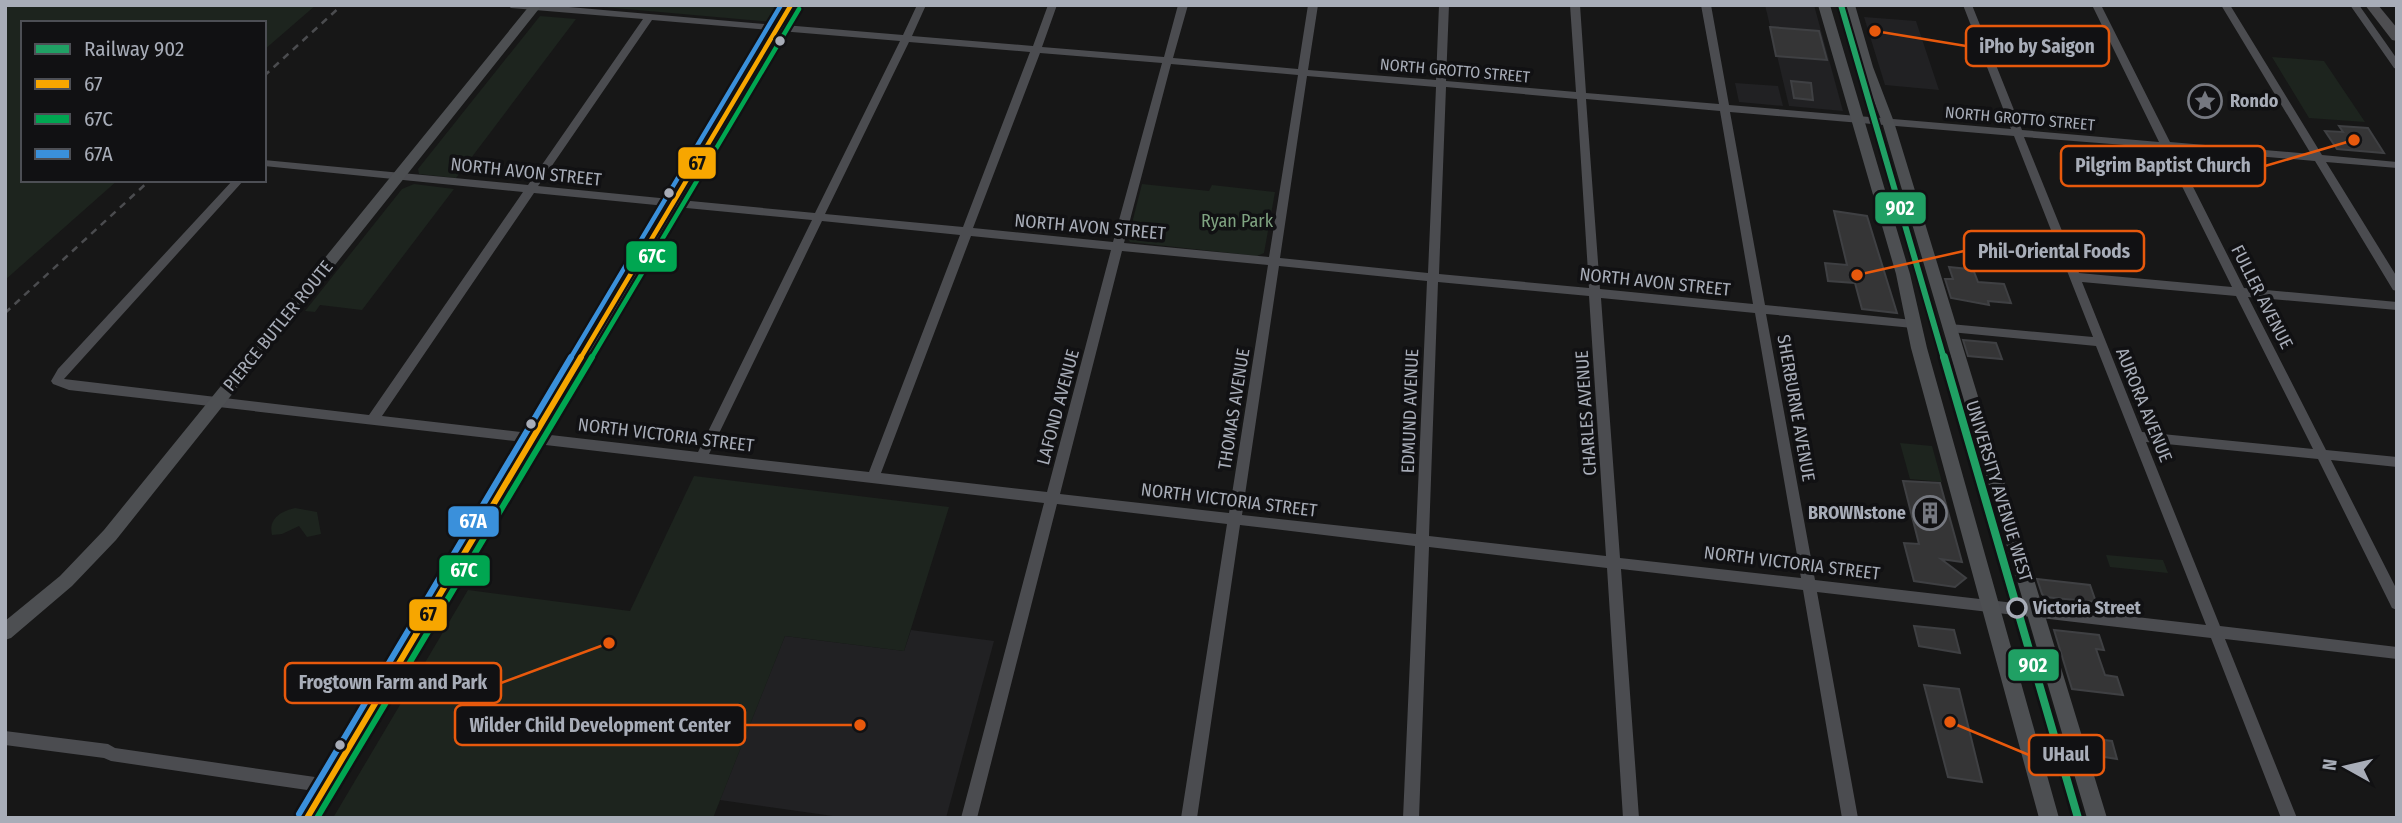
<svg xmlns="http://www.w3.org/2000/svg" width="2402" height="823" viewBox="0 0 2402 823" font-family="'Fira Sans Condensed',sans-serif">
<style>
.built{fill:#212123}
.green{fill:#1d241e}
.building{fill:#353536;stroke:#3f4043;stroke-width:2}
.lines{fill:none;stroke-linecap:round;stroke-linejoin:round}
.minor{fill:#4b4c50;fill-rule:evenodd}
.major{fill:#4d4f52;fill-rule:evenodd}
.highway{fill:#4e4e51;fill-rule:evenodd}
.rail{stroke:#4b4c4f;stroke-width:2.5;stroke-dasharray:7 6;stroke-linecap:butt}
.bus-1-far1-casing{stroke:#111113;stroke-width:9}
.bus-1-casing{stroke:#111113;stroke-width:11}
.bus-2-far1-casing{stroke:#111113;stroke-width:9}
.bus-2-casing{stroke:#111113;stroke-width:11}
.bus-3-far1-casing{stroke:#111113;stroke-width:9}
.bus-3-casing{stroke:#111113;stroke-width:11}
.bus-1-far1{stroke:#f7a600;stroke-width:4.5}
.bus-1{stroke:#f7a600;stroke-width:6}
.bus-2-far1{stroke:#00a651;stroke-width:4.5}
.bus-2{stroke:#00a651;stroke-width:6}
.bus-3-far1{stroke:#3a90db;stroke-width:4.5}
.bus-3{stroke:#3a90db;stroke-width:6}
.rail-1-far1-casing{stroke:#111113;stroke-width:10}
.rail-1-casing{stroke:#111113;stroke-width:13}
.rail-1-far1{stroke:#20a064;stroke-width:6}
.rail-1{stroke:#20a064;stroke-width:8}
.bus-dot{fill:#a8adb8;stroke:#111113;stroke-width:2.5}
.stop-dot{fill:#111113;stroke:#a8adb8;stroke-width:3.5}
.labels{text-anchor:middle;stroke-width:7;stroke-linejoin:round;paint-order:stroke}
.far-street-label{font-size:16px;fill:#a8adb8;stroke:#111113}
.poi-label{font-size:18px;font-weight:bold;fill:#a8adb8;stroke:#111113;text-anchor:start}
.street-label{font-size:18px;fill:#a8adb8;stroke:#111113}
.park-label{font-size:18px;fill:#7fa381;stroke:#111113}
.stop-label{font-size:18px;font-weight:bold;fill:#a8adb8;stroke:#111113;text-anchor:start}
.leader{fill:none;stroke:#e8590c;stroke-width:2.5}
.callout-dot{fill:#e8590c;stroke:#111113;stroke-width:2.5}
.callout{fill:#111113;stroke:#e8590c;stroke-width:2.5}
.callout-label{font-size:19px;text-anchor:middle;font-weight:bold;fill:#a8adb8}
.line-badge{stroke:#111113;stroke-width:2.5}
.badge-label{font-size:19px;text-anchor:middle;font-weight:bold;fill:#fff}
.pale-badge-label{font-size:19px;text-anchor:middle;font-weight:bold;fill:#111}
</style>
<rect width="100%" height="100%" fill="#171717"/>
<path class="built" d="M1765,5H1814L1843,111L1789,106Z
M1864,17L1916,21L1939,90L1885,85Z
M1735,83L1778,86L1783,106L1739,102Z
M911,630L994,641L946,818H847L720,800L785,636L904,651Z"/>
<path class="green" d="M5,5H316L264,50V23H23V180H118L5,280Z
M581,5H783L773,22Z
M540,16L576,19L456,178L419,174L418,169Z
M2272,57L2324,61L2365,122L2309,118Z
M414,184L454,189L362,310L320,305L315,312L305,311L402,189Z
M1142,184L1209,191L1212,185L1275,192L1264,253L1257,256L1130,242L1128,239Z
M1900,443L1932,446L1942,482L1910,479Z
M694,476L949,507L904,651L785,636L713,818H333L468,590L630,611Z
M295,508L317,512L321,534L307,537L299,526L282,534L272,535C268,518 282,511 295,508Z
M2106,555L2163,560L2168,573L2110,567Z"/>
<path class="building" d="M1770,27L1819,31L1827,60L1776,56Z
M1791,81L1811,83L1813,100L1794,98Z
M2339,126L2368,128L2384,153L2337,149L2325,131L2343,132Z
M1834,211L1867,216L1897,313L1862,309L1855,283L1828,281L1825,263L1847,265Z
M1949,267L1969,269L1974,272L1978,282L2004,284L2011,303L1988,301L1989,305L1951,298L1945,279H1953Z
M1963,340L1996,343L2002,359L1968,356Z
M1903,481L1940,483L1962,562L1941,559L1966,578L1955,587L1914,581L1904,543L1919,544Z
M2037,579L2090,585L2096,602L2045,597L2042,594Z
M1914,626L1954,630L1960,653L1919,646Z
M2054,630L2099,635L2104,650L2096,649L2105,675L2117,677L2123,695L2072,689Z
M1924,685L1959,689L1982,782L1948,777Z
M2087,738L2112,741L2117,759L2092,755Z"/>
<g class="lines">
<path class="minor" d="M507,5H546L775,25L786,5H795L784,25L903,35L917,5H926L912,36L1033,46L1048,5H1057L1042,47L1164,57L1178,5H1188L1173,58L1298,69L1308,5H1318L1308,70L1436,80L1439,5H1449L1446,81L1576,92L1570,5H1580L1586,93L1719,104L1701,5H1711L1729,105L2011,129L1963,5H1972L2022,130L2159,142L2092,5H2101L2170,142L2311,154L2221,5H2230L2322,155L2397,162V168L2326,162L2397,277V291L2393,290L2315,161L2174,149L2244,288L2397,302V310L2248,297L2326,450L2397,457V467L2331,460L2397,590V610L2392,608L2318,459L2146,442L2220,626L2397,647V659L2225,639L2297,818H2281L2211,638L1817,592L1858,818H1842L1803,590L1621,569L1639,818H1623L1607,568L1429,547L1419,818H1403L1415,546L1240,525L1197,818H1181L1227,524L1057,504L977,818H961L1044,503L537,444L316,818H299L314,791L111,761L104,758L5,745V731L108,744L115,748L322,778L524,442L69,390L53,384L51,381L58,369L233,180H244L64,379L369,415L523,192L264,166V160L528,185L643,19L511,8ZM652,20L771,30L670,199L538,186ZM780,31L900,41L815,213L680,200ZM909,42L1030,52L963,227L825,214ZM1040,53L1162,63L1113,242L973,228ZM1171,64L1298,75L1269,257L1124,243ZM1307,76L1436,87L1428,273L1280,258ZM1446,87L1577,99L1589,288L1439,274ZM1586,99L1720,111L1753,304L1600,289ZM1730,112L2014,136L2093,337L1950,324L1944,328L1950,332L2096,346L2206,625L1815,580L1766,314L1913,328L1919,324L1913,320L1765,305ZM2024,137L2163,148L2232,287L2079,273ZM534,193L666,206L529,433L382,416ZM676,207L812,220L698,452L542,434ZM822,221L960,235L869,472L709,454ZM971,236L1111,250L1047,492L881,473ZM1122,251L1268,265L1229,513L1060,494ZM1279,266L1427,281L1416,534L1242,515ZM1438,282L1589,296L1606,556L1429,536ZM2082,282L2236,296L2313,449L2142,432ZM1601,298L1755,313L1801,578L1620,558Z
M2350,5H2359L2397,59V69L2394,68Z"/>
<path class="major" d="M530,5H542L116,540L72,586L11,638L5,640V621L60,576L104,530Z
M1818,5H1830L1910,274L1927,348L2059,818H2039L1911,348L1896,274Z
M1843,5H1855L1873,67L1894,122L2107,818H2087L1882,122L1861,67Z"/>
<path class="highway" d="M2365,5H2378L2397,28V41L2392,40Z"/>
<path class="rail" d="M264,76L342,5
M5,313L150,180"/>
<g class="bus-1-far1-casing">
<path id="bus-1-far1" d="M580,359L791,5"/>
</g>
<g class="bus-1-casing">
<path id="bus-1" d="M307,818L581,357"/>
</g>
<g class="bus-2-far1-casing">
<path id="bus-2-far1" d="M591,359L799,9"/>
</g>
<g class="bus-2-casing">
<path id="bus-2" d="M317,818L592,357"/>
</g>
<g class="bus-3-far1-casing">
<path id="bus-3-far1" d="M570,359L781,5"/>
</g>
<g class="bus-3-casing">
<path id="bus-3" d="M299,814L571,357"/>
</g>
<use href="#bus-1-far1" class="bus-1-far1"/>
<use href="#bus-1" class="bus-1"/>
<use href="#bus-2-far1" class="bus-2-far1"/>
<use href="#bus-2" class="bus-2"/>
<use href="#bus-3-far1" class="bus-3-far1"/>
<use href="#bus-3" class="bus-3"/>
<g class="rail-1-far1-casing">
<path id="rail-1-far1" d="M1841,5L1944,359"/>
</g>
<g class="rail-1-casing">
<path id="rail-1" d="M1944,357L2078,818"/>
</g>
<use href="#rail-1-far1" class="rail-1-far1"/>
<use href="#rail-1" class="rail-1"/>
</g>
<defs>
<g id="sight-ring" transform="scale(1.75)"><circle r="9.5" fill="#111113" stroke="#757880" stroke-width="1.5"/><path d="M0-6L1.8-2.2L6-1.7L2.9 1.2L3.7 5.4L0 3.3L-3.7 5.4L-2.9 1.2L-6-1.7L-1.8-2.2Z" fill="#757880"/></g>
<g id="building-ring" transform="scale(1.75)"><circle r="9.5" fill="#111113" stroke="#757880" stroke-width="1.5"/><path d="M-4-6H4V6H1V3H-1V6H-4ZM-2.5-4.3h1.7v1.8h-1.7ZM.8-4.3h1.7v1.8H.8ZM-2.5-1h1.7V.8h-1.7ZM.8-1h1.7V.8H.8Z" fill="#757880"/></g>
</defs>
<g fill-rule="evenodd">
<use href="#sight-ring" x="2205" y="101"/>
<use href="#building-ring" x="1930" y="513"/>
</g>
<g class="bus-dot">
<circle cx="780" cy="41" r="6"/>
<circle cx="669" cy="193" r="6"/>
<circle cx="531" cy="424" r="6"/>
<circle cx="340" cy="745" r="6"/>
</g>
<circle class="stop-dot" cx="2017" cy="608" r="9"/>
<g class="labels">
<g class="far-street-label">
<text transform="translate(1455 70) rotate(5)" y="6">NORTH GROTTO STREET</text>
<text transform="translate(2020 118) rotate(5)" y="6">NORTH GROTTO STREET</text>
</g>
<g class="poi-label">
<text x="2230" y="107">Rondo</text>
<text x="1906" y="519" text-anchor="end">BROWNstone</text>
</g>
<g class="street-label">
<text transform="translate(526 172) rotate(6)" y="6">NORTH AVON STREET</text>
<text transform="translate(1090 227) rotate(5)" y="6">NORTH AVON STREET</text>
<text transform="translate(1655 282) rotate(6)" y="6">NORTH AVON STREET</text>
<text transform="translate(2262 297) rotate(63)" y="6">FULLER AVENUE</text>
<text transform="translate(278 326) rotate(-51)" y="6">PIERCE BUTLER ROUTE</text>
<text transform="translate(2144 405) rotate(68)" y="6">AURORA AVENUE</text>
<text transform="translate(1058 407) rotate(-75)" y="6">LAFOND AVENUE</text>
<text transform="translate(1796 408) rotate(80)" y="6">SHERBURNE AVENUE</text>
<text transform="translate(1234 409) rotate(-81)" y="6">THOMAS AVENUE</text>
<text transform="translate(1410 411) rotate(-88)" y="6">EDMUND AVENUE</text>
<text transform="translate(1586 413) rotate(-94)" y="6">CHARLES AVENUE</text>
<text transform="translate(666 435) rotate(7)" y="6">NORTH VICTORIA STREET</text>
<text transform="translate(1999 491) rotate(73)" y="6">UNIVERSITY AVENUE WEST</text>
<text transform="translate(1229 500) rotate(7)" y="6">NORTH VICTORIA STREET</text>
<text transform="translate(1792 563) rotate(7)" y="6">NORTH VICTORIA STREET</text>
</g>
<g class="park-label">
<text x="1237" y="227">Ryan Park</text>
</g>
<g class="stop-label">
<text x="2033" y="614">Victoria Street</text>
</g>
</g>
<path class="leader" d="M1875 31L1966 46M2354 140L2265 166M1857 275L1964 251M609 643L501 683M860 725L745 725M1950 722L2029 755"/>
<g class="callout-dot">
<circle cx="1875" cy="31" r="7"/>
<circle cx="2354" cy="140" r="7"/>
<circle cx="1857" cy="275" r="7"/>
<circle cx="609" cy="643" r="7"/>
<circle cx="860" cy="725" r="7"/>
<circle cx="1950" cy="722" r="7"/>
</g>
<g class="callout">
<rect x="1966" y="26" width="143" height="40" rx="7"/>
<rect x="2061" y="146" width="204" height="40" rx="7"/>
<rect x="1964" y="231" width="180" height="40" rx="7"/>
<rect x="285" y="663" width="216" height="40" rx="7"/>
<rect x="455" y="705" width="290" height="40" rx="7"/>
<rect x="2029" y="735" width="75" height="40" rx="7"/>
</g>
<g class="callout-label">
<text x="2037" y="53">iPho by Saigon</text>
<text x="2163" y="172">Pilgrim Baptist Church</text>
<text x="2054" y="258">Phil-Oriental Foods</text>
<text x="393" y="689">Frogtown Farm and Park</text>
<text x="600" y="732">Wilder Child Development Center</text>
<text x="2066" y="761">UHaul</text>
</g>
<g class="line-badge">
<rect x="677" y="146" width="40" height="34" rx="7" fill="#f7a600"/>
<rect x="1874" y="191" width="53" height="34" rx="7" fill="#20a064"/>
<rect x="625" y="240" width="53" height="33" rx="7" fill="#00a651"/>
<rect x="447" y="505" width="53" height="33" rx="7" fill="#3a90db"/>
<rect x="438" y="554" width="53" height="33" rx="7" fill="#00a651"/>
<rect x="408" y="598" width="40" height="34" rx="7" fill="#f7a600"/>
<rect x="2007" y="648" width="53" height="34" rx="7" fill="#20a064"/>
</g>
<g class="badge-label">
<text x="1900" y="215">902</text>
<text x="652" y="263">67C</text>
<text x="473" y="528">67A</text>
<text x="464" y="577">67C</text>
<text x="2033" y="672">902</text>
</g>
<g class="pale-badge-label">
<text x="697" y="170">67</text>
<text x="428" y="621">67</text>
</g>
<rect width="2402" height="823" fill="none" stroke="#a8adb8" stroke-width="14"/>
<rect x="21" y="21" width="245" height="161" fill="#111113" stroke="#4d4f55" stroke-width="2"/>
<rect x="35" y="44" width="35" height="10" fill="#20a064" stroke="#4d4f55" stroke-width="2"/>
<text x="84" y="56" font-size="21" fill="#a8adb8">Railway 902</text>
<rect x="35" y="79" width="35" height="10" fill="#f7a600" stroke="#4d4f55" stroke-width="2"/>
<text x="84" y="91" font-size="21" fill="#a8adb8">67</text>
<rect x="35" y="114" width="35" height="10" fill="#00a651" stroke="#4d4f55" stroke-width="2"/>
<text x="84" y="126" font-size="21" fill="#a8adb8">67C</text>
<rect x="35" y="149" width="35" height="10" fill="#3a90db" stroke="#4d4f55" stroke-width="2"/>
<text x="84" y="161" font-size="21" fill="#a8adb8">67A</text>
<g transform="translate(2346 767) rotate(278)" stroke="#111113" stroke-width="5" paint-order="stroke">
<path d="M0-5L12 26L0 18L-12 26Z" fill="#a8adb8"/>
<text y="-10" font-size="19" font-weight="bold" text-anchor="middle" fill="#a8adb8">N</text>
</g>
</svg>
